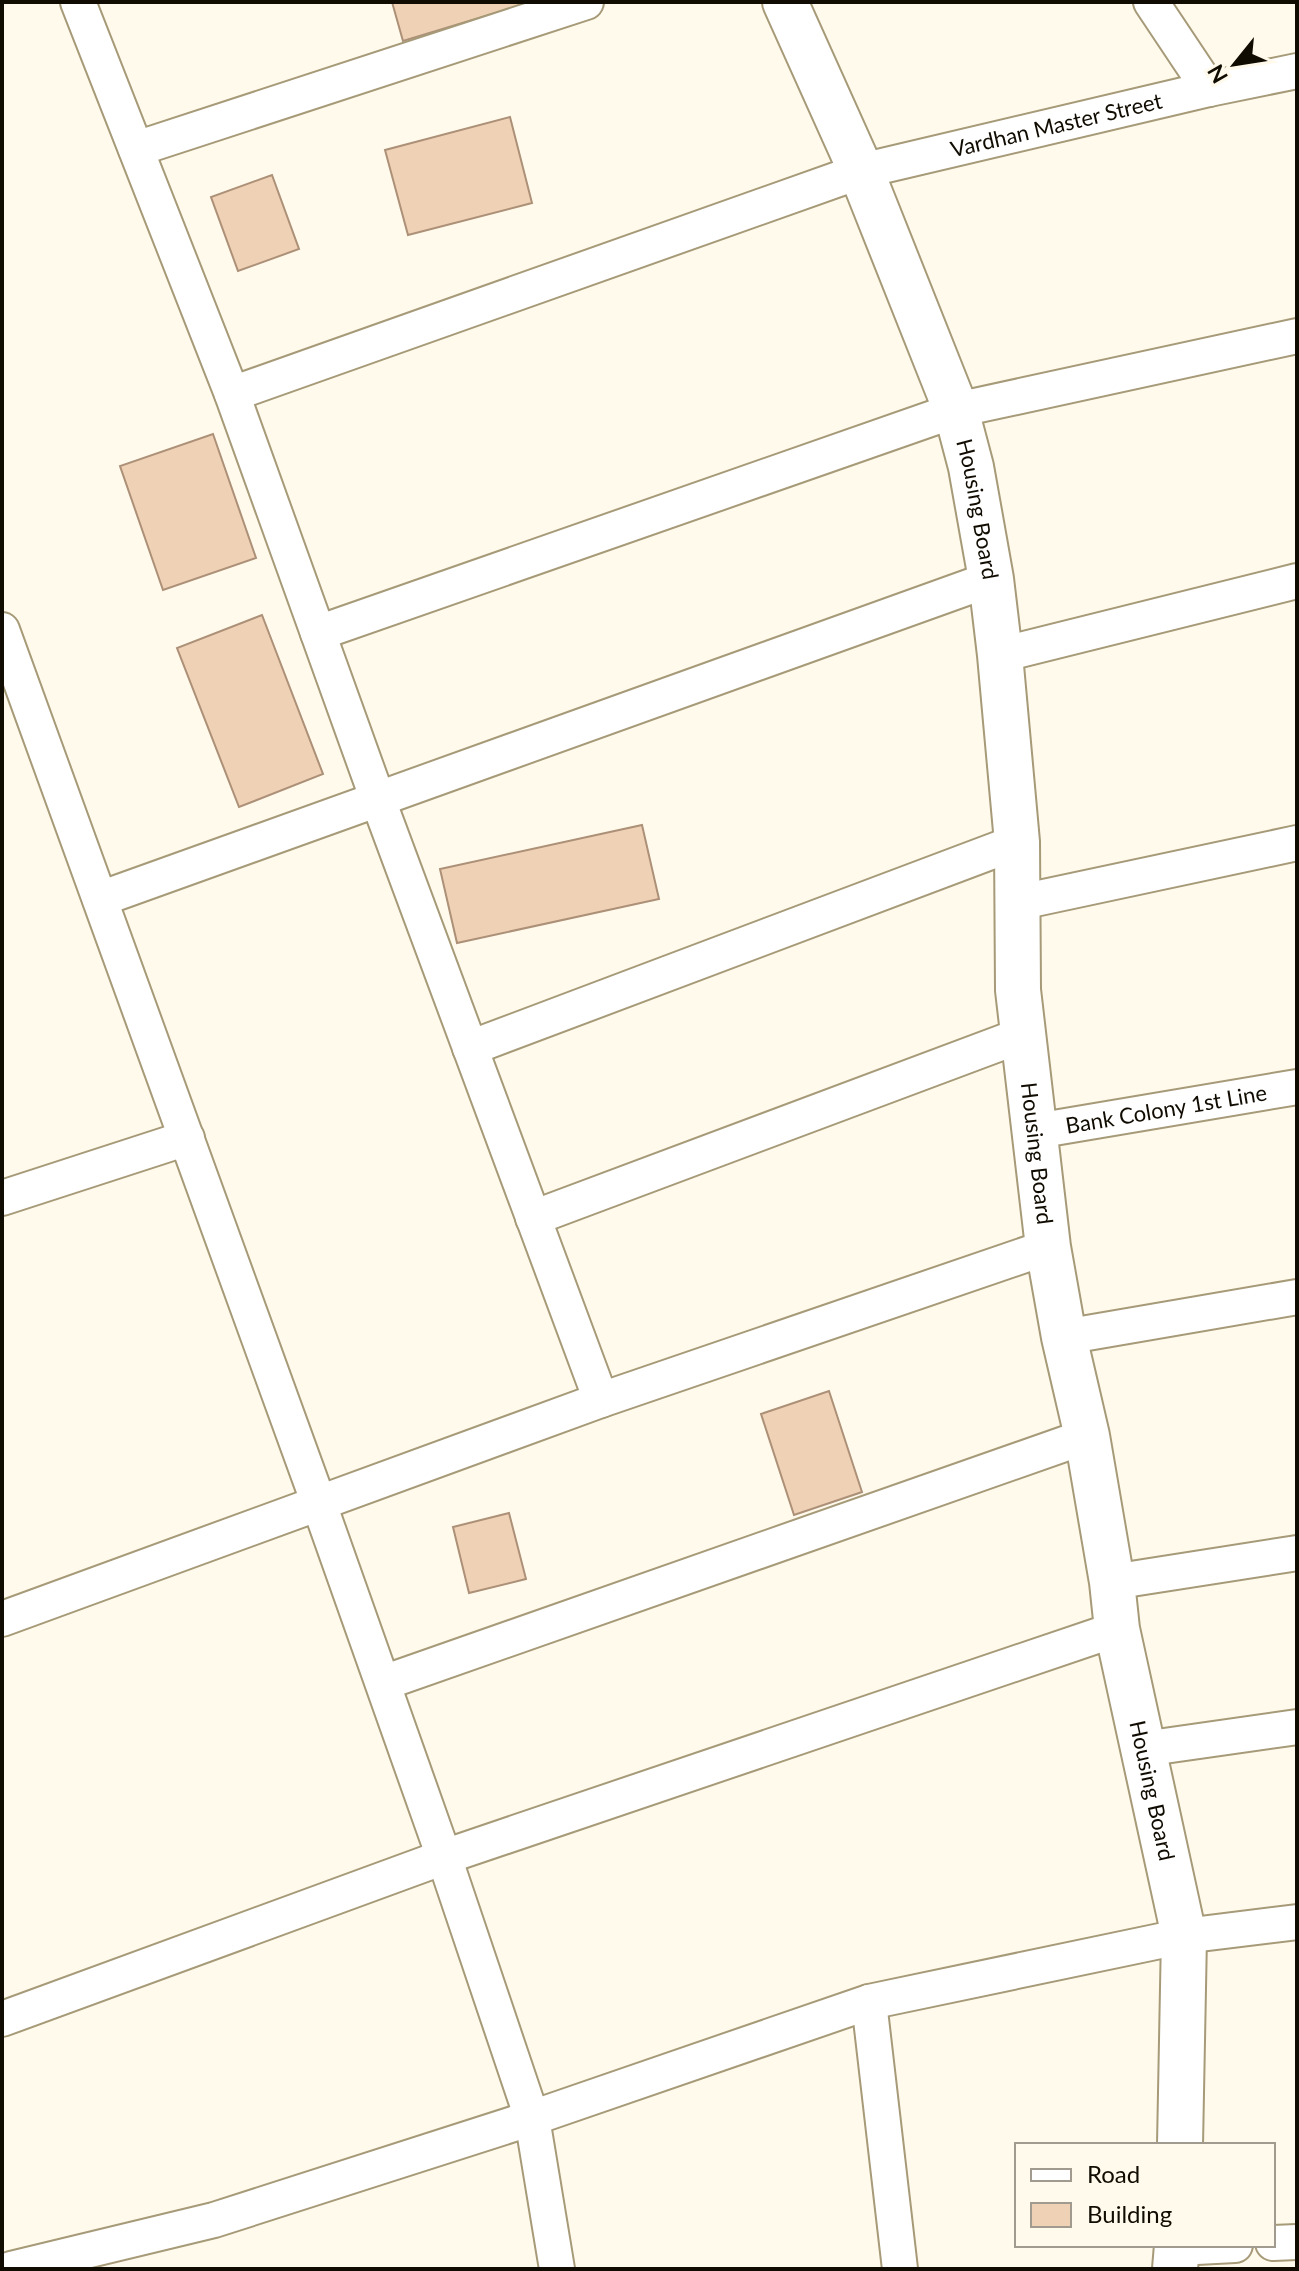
<svg xmlns="http://www.w3.org/2000/svg" width="1299" height="2271" viewBox="0 0 1299 2271" font-family="Lato,sans-serif">
<style>
.building{fill:#efd1b6;stroke:#ac9077;stroke-width:2}
.lines{fill:none;stroke-linecap:round;stroke-linejoin:round}
.street-casing{stroke:#a69a78;stroke-width:38}
.secondary-casing{stroke:#a69a78;stroke-width:48}
.street{stroke:#fff;stroke-width:34}
.secondary{stroke:#fff;stroke-width:44}
.labels{text-anchor:middle;stroke-width:6;stroke-linejoin:round;paint-order:stroke}
.street-label{font-size:22px;fill:#110c02;stroke:#fffaeb}
</style>
<rect width="100%" height="100%" fill="#fffaeb"/>
<path class="building" d="M392,2H532L403,41Z
M510,117L532,203L408,235L385,150Z
M272,175L299,249L238,271L211,197Z
M213,434L256,558L163,590L120,466Z
M262,615L323,774L239,807L177,648Z
M642,825L659,899L457,943L440,869Z
M829,1391L862,1492L794,1515L761,1414Z
M509,1513L526,1579L469,1593L453,1527Z"/>
<g class="lines">
<g class="street-casing">
<g id="street">
<path d="M78,2L232,394L378,800L601,1400"/>
<path d="M1151,2L1209,89"/>
<path d="M136,149L586,2"/>
<path id="s1" d="M232,394L861,171L1209,89L1297,71"/>
<path d="M2,630L318,1501L444,1857L532,2118L557,2269"/>
<path d="M318,633L956,410L1297,336"/>
<path d="M1000,655L1297,581"/>
<path d="M100,899L991,579"/>
<path d="M1016,903L1297,843"/>
<path d="M470,1048L1017,842"/>
<path id="s2" d="M1036,1131L1297,1087"/>
<path d="M2,1198L187,1138"/>
<path d="M533,1218L1022,1035"/>
<path d="M1064,1337L1297,1297"/>
<path d="M1112,1582L1297,1553"/>
<path d="M2,1619L601,1400L1048,1247"/>
<path d="M383,1683L1087,1436"/>
<path d="M1143,1749L1297,1727"/>
<path d="M869,2002L900,2269"/>
<path d="M2,2019L444,1857L1117,1629"/>
<path d="M1273,2243L1297,2242"/>
<path d="M1177,2248L1235,2245"/>
<path d="M11,2269L214,2220L532,2118L869,2002L1184,1936L1297,1922"/>
</g>
</g>
<g class="secondary-casing">
<g id="secondary">
<path id="s3" d="M785,2L861,171L956,410L971,467L991,579L1000,655L1017,842L1018,990L1048,1247L1064,1337L1087,1436L1112,1582L1117,1629L1184,1936L1180,2145"/>
<path d="M1175,2269L1177,2245"/>
</g>
</g>
<use href="#street" class="street"/>
<use href="#secondary" class="secondary"/>
</g>
<g class="labels">
<g class="street-label">
<text dy="8" stroke="none"><textPath href="#s1" startOffset="868">Vardhan Master Street</textPath></text>
<text dy="8" stroke="none"><textPath href="#s3" startOffset="544">Housing Board</textPath></text>
<text dy="8" stroke="none"><textPath href="#s2" startOffset="132">Bank Colony 1st Line</textPath></text>
<text dy="8" stroke="none"><textPath href="#s3" startOffset="1192">Housing Board</textPath></text>
<text dy="8" stroke="none"><textPath href="#s3" startOffset="1840">Housing Board</textPath></text>
</g>
</g>
<rect width="1299" height="2271" fill="none" stroke="#110c02" stroke-width="8"/>
<rect x="1015" y="2143" width="260" height="104" fill="#fffaeb" stroke="#a09b8e" stroke-width="2"/>
<rect x="1031" y="2169" width="40" height="12" fill="#ffffff" stroke="#a09b8e" stroke-width="2"/>
<text x="1087" y="2183" font-size="24" fill="#110c02">Road</text>
<rect x="1031" y="2203" width="40" height="24" fill="#efd1b6" stroke="#a09b8e" stroke-width="2"/>
<text x="1087" y="2223" font-size="24" fill="#110c02">Building</text>
<g transform="translate(1235 64) rotate(240)" stroke="#fffaeb" stroke-width="6" paint-order="stroke">
<path d="M0-6L14 30L0 20L-14 30Z" fill="#110c02"/>
<text y="-12" font-size="22" font-weight="bold" text-anchor="middle" fill="#110c02">N</text>
</g>
</svg>
